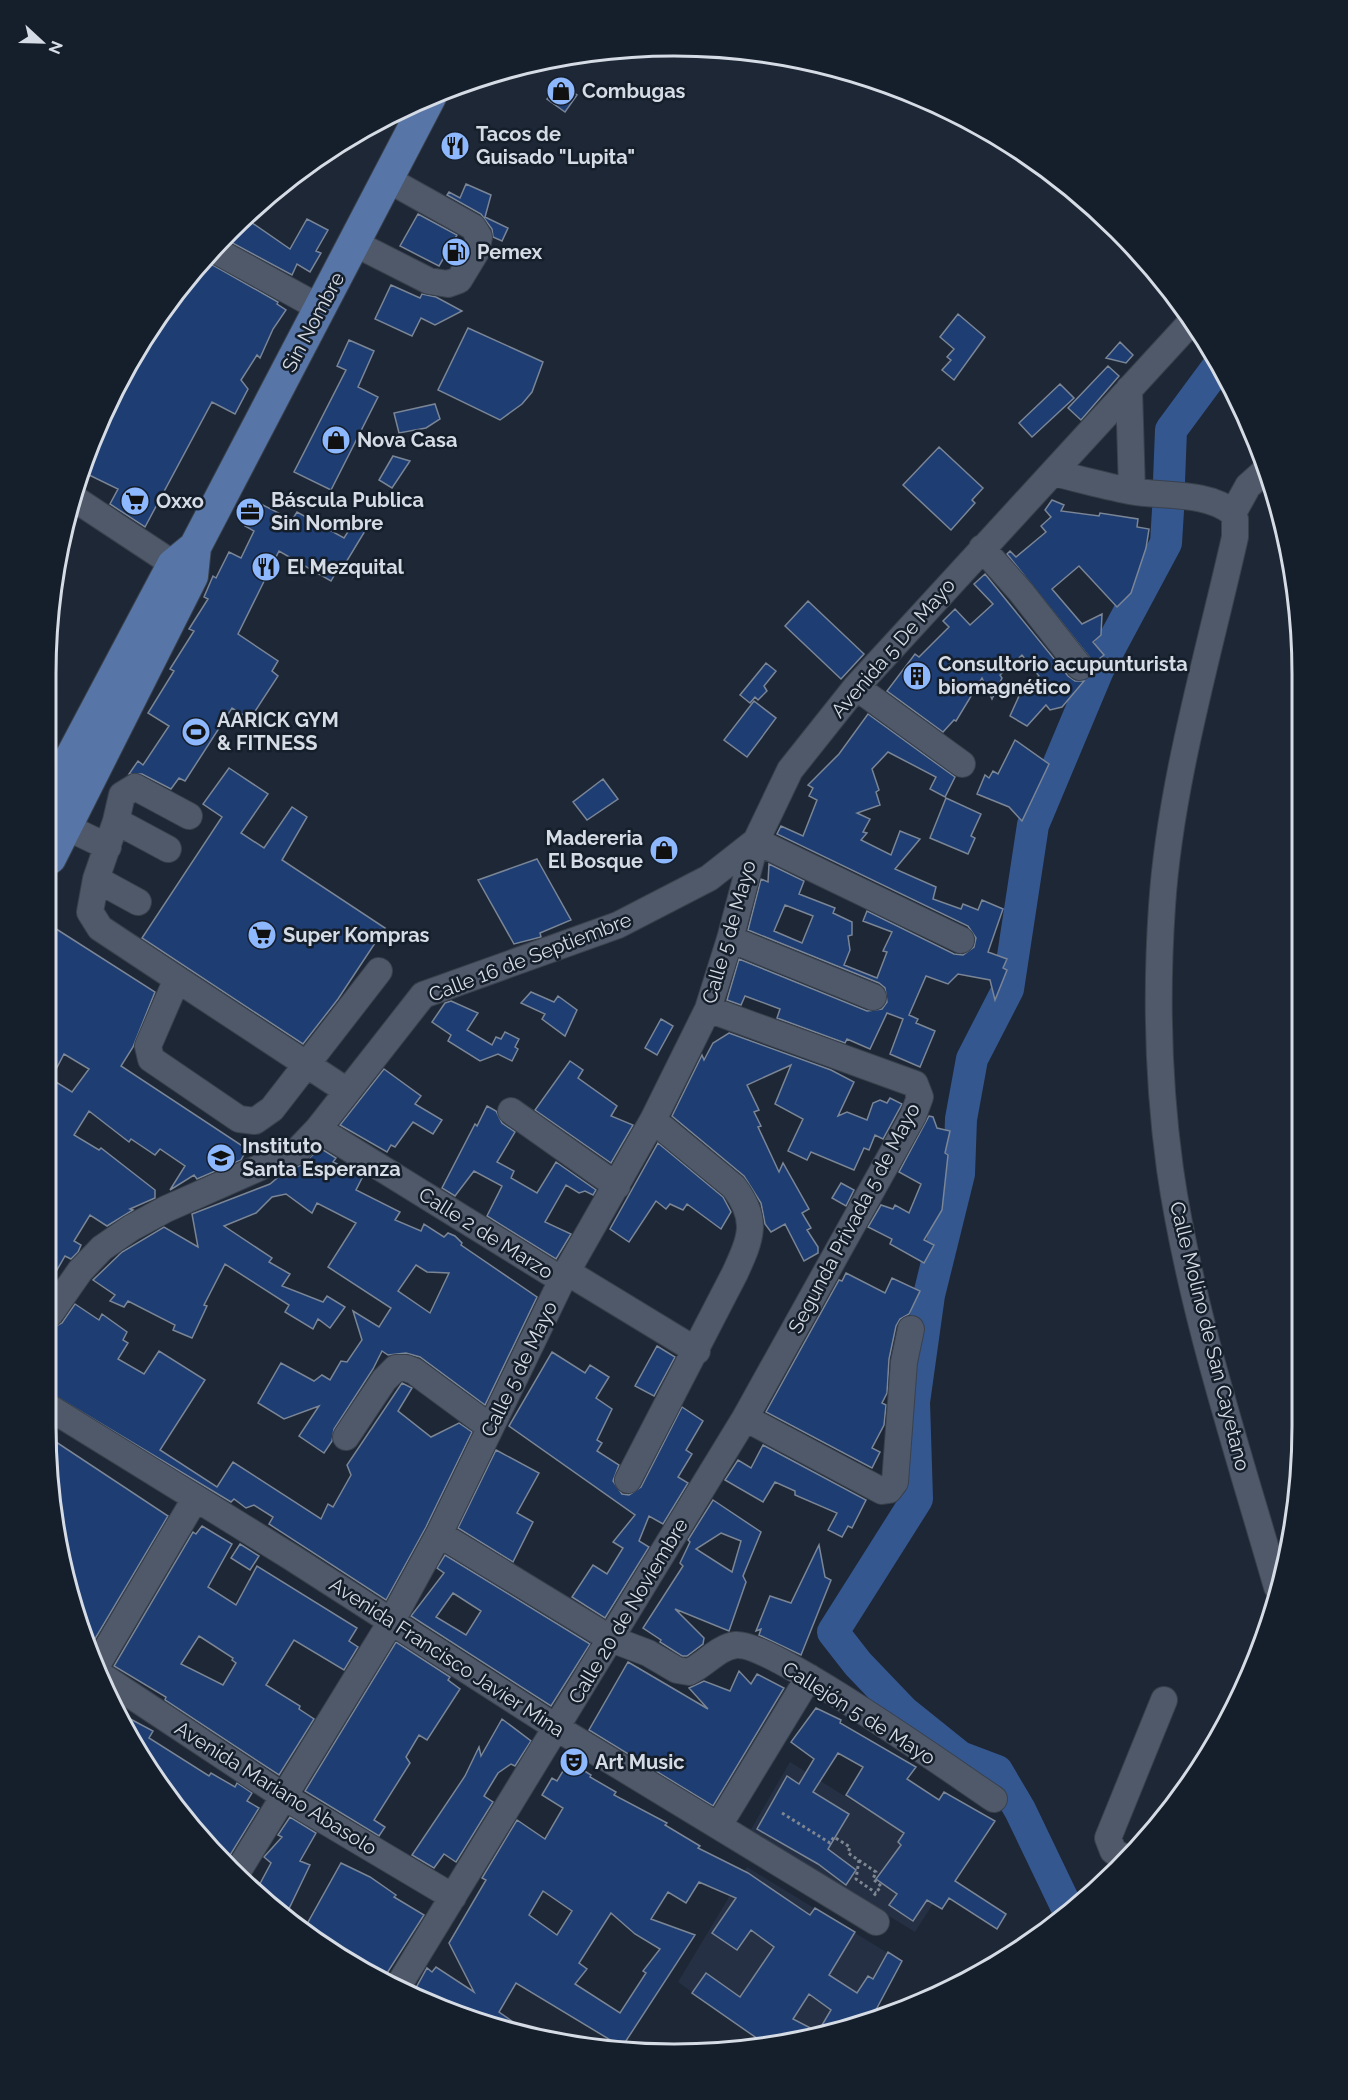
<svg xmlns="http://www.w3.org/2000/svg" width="1348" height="2100" viewBox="0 0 1348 2100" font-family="Raleway,sans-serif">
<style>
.built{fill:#253044}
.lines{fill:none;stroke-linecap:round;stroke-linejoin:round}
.river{stroke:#35578f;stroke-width:32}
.building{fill:#1d3d73;stroke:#7a8596;stroke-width:1.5;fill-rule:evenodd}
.minor-casing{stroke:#39414d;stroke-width:28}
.major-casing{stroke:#39414d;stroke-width:34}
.path{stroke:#7e8691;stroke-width:3;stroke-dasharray:3 3;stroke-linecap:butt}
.minor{stroke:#4f5969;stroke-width:26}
.major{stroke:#5775a6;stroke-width:32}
.labels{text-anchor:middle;stroke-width:5;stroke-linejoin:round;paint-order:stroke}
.poi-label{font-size:20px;font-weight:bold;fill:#d6dce5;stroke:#151e2b;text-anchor:start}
.street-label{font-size:20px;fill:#d6dce5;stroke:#151e2b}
.rim{fill:none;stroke:#d6dce5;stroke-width:3}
</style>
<rect width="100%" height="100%" fill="#1e2735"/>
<path class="built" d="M790,1762L957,1866L915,1932L750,1831Z
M747,1867L901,1961L870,2021L837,2033L768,2047L678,1982Z"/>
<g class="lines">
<path class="river" d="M1169,481L1171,430L1219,365
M1068,1910L1020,1810L997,1771L960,1757L904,1712L858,1664L833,1632L917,1499L914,1402L929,1295L959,1174L961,1119L972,1059L1008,989L1033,825L1098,670L1166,543L1168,510"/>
</g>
<path class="building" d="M560,82L577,95L565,112L547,99Z
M466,184L491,195L485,217L508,228L502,241L493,237L492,229L481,214L447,195L449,192L460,198Z
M418,214L457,235L439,266L400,246Z
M245,218L290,249L307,219L328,230L316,251L321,253L310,272L297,264L292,275L225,239Z
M204,260L278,302L277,304L286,310L273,329L260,358L257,355L241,380L248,389L235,414L212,402L145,527L110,504L118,489L83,472L93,433L151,325L199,262L201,263Z
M391,285L420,298L422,294L436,297L462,311L435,325L421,318L412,336L375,319Z
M958,314L985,337L954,380L942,370L951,360L947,357L954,349L940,337Z
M468,328L543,362L532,392L522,404L500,420L438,390Z
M349,340L374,351L358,387L378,397L331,490L294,472L346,370L337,366Z
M1120,342L1133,355L1126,363L1106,358Z
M1108,366L1119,376L1081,420L1068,408Z
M1060,384L1074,398L1032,437L1019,423Z
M435,404L440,419L426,428L399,433L394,413Z
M939,447L983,488L972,500L975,503L951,530L903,485Z
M393,456L410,461L392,488L379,480Z
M1052,500L1064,505L1061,511L1099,516L1100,513L1138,519L1137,527L1149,529L1146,548L1131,593L1117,607L1079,566L1052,589L1082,624L1102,614L1101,635L1093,642L1104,655L1094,663L1007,554L1010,551L1016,557L1046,532L1041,526L1051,517L1045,510Z
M257,502L292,520L297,512L344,538L356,519L368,526L342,569L339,567L331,581L279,551L238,634L278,661L272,671L278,676L250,719L232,708L185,781L179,778L171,789L142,774H129L138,761L143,765L169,726L148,713L174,671L170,669L194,631L189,629L208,599L204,597L213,576L216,578L229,552L241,558L254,531L245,526Z
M985,574L1068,676L1075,681H1084L1062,707L1050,710L1046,705L1027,726L1010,716L1019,696L1039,676L1022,655L1000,675L1002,678L992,699L982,678L956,721L954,720L943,732L887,691L915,654L919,657L949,627L943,621L955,609L970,625L993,604L974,584Z
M808,601L864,654L841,679L785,626Z
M766,663L776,671L764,686L767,691L758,700L755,697L750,703L740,695Z
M754,701L776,718L747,757L724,740Z
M868,714L955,777L945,797L930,789L936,777L888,752L872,769L879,790L876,792L880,805L857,813L870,819L863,832L867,833L861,840L891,855L900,831L920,839L895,869L936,887L933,899L961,909L963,904L978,910L982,900L1003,909L988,952L1007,959L1003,968L1007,970L995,1000L990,980L958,974L948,984L926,976L909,1015L918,1019L916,1023L935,1031L920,1067L890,1054L903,1019L887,1013L870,1049L847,1039L845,1043L777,1018L780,1009L745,996L741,1005L727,1000L739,959L867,1011L882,1009L887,1002L885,988L879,983L748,930L761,879L768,882L769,864L804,881L799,894L835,908L833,913L852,922V935L848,936L850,950L844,965L877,978L887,952L883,951L892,932L863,921L867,911L954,954L963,955L974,947L976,938L968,926L777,834L781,826L803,836L817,800L809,796L813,788L808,785L839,754ZM785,905L813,916L802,943L774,931Z
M1015,740L1049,764L1022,821L1009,807L977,794L985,775L989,778L993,771L998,774Z
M229,768L268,794L241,833L264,848L292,807L307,817L282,860L385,928L338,999L303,1044L142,938L222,817L203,804Z
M603,779L618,799L587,820L573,802Z
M946,798L981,814L971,836L975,838L968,854L930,838Z
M537,859L571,920L540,933L541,937L514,944L478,880Z
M50,925L155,992L133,1047L121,1066L247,1149L241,1160L197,1179L194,1175L170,1190L185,1166L160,1149L155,1155L131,1139L129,1142L89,1111L74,1135L99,1150L101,1148L155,1190V1198L130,1209L133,1210L107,1226L90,1215L74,1241L81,1245L78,1252L71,1259L65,1256L50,1282ZM64,1054L89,1069L72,1092L51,1079Z
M531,992L554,1002L558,996L577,1010L565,1036L542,1019L545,1014L521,1003Z
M451,1001L478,1013L467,1030L492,1045L496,1037L501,1039L505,1032L519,1039L515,1047L518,1049L512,1061L498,1054L480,1061L448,1041L451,1035L432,1022L445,1003Z
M661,1019L673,1026L657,1055L645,1048Z
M729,1033L831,1070L854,1082L838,1116L847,1112L867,1120L873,1103L880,1100L887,1103L890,1098L902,1104L883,1139L875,1135L869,1150L864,1148L854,1170L811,1152L807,1160L788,1151L803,1119L775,1104L791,1065L747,1085L759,1110L754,1112L761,1126L758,1127L779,1172L783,1163L809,1209L802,1213L811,1228L807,1230L818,1247V1253L804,1261L785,1224L771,1232L765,1224L761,1203L744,1176L672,1116L702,1055L704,1060L713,1043Z
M570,1061L583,1070L578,1078L617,1106L611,1116L633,1125L611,1163L535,1110Z
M384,1069L421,1096L415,1104L442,1120L433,1134L413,1122L395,1147L391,1145L387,1152L340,1125Z
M487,1106L496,1111L502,1123L515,1132L497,1162L514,1171L511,1178L537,1193L556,1162L596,1190L593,1195L585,1191L579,1193L566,1185L545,1222L571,1234L556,1259L487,1216L502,1186L474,1171L455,1196L442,1188L475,1124L477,1126Z
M929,1116L933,1117L937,1128L950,1131L945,1153L948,1155L942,1210L924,1240L934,1245L924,1263L890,1244L892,1239L868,1227L881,1205L893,1209L895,1205L909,1213L921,1184L899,1172Z
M658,1143L723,1197L731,1212L721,1229L687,1204L683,1210L670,1204L666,1209L656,1201L629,1242L610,1229Z
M320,1148L336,1158L333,1162L363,1176L356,1190L400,1212L395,1220L421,1231L424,1224L444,1237L448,1233L455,1236L462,1243L461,1245L537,1297L485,1405L420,1357L406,1353L388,1355L382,1351L373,1369L334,1429L332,1441L324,1453L299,1436L319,1406L284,1419L258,1403L281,1363L314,1381L322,1375L330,1380L341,1361L347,1362L362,1340L353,1311L379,1327L391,1308L328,1267L356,1223L317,1203L312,1213L286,1194L272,1197L256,1213L224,1226L272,1258L269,1262L290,1274L282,1286L323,1302L327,1296L345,1307L330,1328L318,1319L313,1329L285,1312L289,1305L225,1264L204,1305L207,1306L192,1338L173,1330L175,1325L128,1301L124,1307L110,1301L115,1295L93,1280L122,1252L164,1227L198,1247L192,1214L270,1184L282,1174L303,1164ZM416,1265L427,1272L449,1273L430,1313L398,1291Z
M841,1183L854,1190L846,1206L832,1198Z
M846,1273L885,1293L892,1278L920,1291L909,1314L900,1319L896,1326L889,1359L887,1393L882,1403L886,1405L884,1425L872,1448L880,1452L872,1468L766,1412L839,1280L842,1281Z
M75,1304L99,1320L102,1314L127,1332L123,1340L128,1343L118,1359L144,1374L159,1351L205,1380L160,1450L217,1487L233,1462L321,1519L328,1504L333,1507L351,1475L347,1465L402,1383L412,1388L398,1411L431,1437L459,1423L472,1432L426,1527L386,1600L269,1524L273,1517L254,1505L246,1508L234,1499L231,1502L50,1393V1329L62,1323Z
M657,1346L675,1357L654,1396L635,1386Z
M552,1352L585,1373L590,1365L609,1377L596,1398L612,1409L597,1440L602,1443L597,1451L619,1465L613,1481L622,1494L629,1495L641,1487L682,1407L703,1421L686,1450L692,1454L678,1477L688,1483L663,1524L649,1516L639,1541L649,1547L605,1618L572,1597L593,1565L607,1574L623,1548L613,1542L635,1515L509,1426Z
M50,1438L168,1516L89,1649L78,1628L50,1508Z
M763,1445L866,1500L852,1528L848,1526L842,1537L828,1530L837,1513L795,1495V1491L775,1482L763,1502L725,1480L738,1460L751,1468Z
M496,1450L539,1473L517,1513L533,1522L513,1562L458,1528Z
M713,1500L761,1532L743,1576L746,1582L729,1631L675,1609L704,1638L703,1644L687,1656H682L660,1642L661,1640L643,1628L683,1566L680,1563L690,1542L688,1540ZM721,1533L741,1541L732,1572L696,1549Z
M202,1526L232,1544L208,1587L236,1605L257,1566L357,1628L349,1641L358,1647L344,1670L294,1640L266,1685L300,1706L299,1709L314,1719L279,1775L165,1700L166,1697L114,1666L193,1532L196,1534ZM199,1636L233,1658L232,1660L236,1663L223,1685L181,1664Z
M240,1544L259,1556L250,1570L231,1558Z
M819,1545L825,1577L831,1580L801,1655L759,1635L761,1629L756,1631L770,1596L791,1603Z
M445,1555L590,1644L551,1706L411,1616L444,1573L437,1568ZM453,1593L481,1611L466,1635L436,1617Z
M396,1642L450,1677L448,1680L460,1689L427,1740L419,1735L406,1757L410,1763L374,1820L385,1827L379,1836L305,1791Z
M628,1662L708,1709L689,1688L704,1681L730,1691L739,1671L751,1684L757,1674L784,1688L713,1806L589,1730Z
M816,1708L841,1720L840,1723L916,1767L907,1779L939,1800L944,1792L995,1821L955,1881L1006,1914L997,1929L949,1898L942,1909L927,1900L913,1921L889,1905L897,1894L876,1879L901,1845L898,1842L904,1833L846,1795L863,1767L838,1753L813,1792L849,1814L828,1849L856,1870L846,1885L818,1864L757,1829L787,1776L799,1784L814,1759L791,1742Z
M121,1714L153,1731L149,1738L209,1776L211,1773L235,1787L237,1783L252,1793L247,1801L259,1808L224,1865L151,1776Z
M502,1719L531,1741L515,1766L511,1764L498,1773L484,1796L493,1802L456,1862L444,1854L434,1868L412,1855L465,1776L479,1747L481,1756Z
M569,1761L591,1775L590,1777L616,1792L614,1795L667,1823L665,1825L700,1846L698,1848L748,1873L810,1915L815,1908L855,1932L829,1975L857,1993L868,1976L873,1979L888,1952L902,1961L870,2021L837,2033L752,2050L758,2039L692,1993L706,1973L740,1997L774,1947L751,1930L737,1950L712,1933L736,1898L699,1882L686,1903L668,1892L651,1919L695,1935L622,2047L516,1983L499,2012L529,2033L471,2022L412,1995L427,1968L432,1972L436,1967L474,1992L449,1943L486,1880L482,1878L517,1820L545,1839L563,1808L542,1795L552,1778L557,1781ZM543,1891L572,1911L557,1935L529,1915ZM611,1913L635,1934L660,1949L643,1971L646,1973L620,2013L575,1984L587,1969L579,1963ZM809,1994L831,2010L818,2032L793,2019Z
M290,1817L316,1833L300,1861L310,1865L284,1919L255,1893L271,1863L264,1857L282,1837L278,1835Z
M341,1863L370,1877L396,1895L394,1897L424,1915L382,1981L360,1971L302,1933Z"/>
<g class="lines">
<g class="minor-casing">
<path id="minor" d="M354,243L429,281L448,284L459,280L476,252L479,237L473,227L387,179
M213,249L320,308
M1129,389L1132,491
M1054,473C1079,479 1105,486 1130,491C1162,497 1207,491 1233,513
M75,499L190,575
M1233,513L1235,519V537C1208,657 1170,784 1162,906C1156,994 1158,1082 1170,1169C1190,1308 1238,1451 1277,1587
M1233,513L1248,486L1266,470
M982,548L1021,592L1080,667
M856,687L962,764
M50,819L108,847
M116,821L122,795L135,787L189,816
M756,841L961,940
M168,849L116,821L96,879L90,912L100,928L177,979L148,1046L151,1059L239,1119L255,1121L272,1109L379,971
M96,879L138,902
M730,939L873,997
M177,979L347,1091
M511,1111L617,1186
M318,1129L562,1280
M567,1272L697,1351
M50,1314L80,1271L102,1248L131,1228L166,1209L297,1151L318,1129L423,995L618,925L709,878L756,841
M50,1408L291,1557L557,1728L876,1922
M745,1418L882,1491L889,1490L895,1482L904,1362L911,1329
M346,1437L384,1380L396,1368H406L414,1371L490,1427
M628,1480L735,1273C751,1238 759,1220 734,1187L653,1120
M439,1534L611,1639L648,1653L677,1670L689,1672C706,1664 718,1647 736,1645C771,1642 955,1773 994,1799
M97,1665L195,1499
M102,1676L283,1796L453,1897
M719,1825L809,1677
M1126,1859L1113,1851L1108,1838L1164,1700
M235,1876L391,1622L439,1534L562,1280L653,1120L708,1009L730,939L756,841L790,770L856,687L1192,321
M397,1988L745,1418L913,1116L920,1097L915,1084L708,1009"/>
</g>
<g class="major-casing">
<path id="major" d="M195,547L430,97
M50,797L173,565L195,547
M50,858L192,576L195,547"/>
</g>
<path class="path" d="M782,1813L830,1843L834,1837L850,1847L848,1853L876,1872L873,1879L881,1886L873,1897
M859,1860L856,1879L876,1893"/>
<use href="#minor" class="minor"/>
<use href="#major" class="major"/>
</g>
<defs>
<g id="shop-disc" transform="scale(1.5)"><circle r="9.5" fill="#8eb8fd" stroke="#151e2b"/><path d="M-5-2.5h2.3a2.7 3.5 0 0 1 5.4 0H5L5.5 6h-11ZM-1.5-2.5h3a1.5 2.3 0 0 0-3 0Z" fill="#111"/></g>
<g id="restaurant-disc" transform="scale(1.5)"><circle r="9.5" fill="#8eb8fd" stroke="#151e2b"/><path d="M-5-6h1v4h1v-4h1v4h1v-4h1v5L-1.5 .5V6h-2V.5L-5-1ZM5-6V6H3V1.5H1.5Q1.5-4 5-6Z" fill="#111"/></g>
<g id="fuel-disc" transform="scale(1.5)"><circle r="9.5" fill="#8eb8fd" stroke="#151e2b"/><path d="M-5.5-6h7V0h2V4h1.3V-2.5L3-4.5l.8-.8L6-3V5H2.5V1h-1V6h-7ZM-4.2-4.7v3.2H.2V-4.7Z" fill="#111"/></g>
<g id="supermarket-disc" transform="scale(1.5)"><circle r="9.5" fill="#8eb8fd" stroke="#151e2b"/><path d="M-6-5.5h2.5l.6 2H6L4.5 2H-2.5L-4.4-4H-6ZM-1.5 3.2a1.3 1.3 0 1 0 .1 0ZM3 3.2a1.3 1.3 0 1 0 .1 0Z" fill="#111"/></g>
<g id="office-disc" transform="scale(1.5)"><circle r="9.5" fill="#8eb8fd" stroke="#151e2b"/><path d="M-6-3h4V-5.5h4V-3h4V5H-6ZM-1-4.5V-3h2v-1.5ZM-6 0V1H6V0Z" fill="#111"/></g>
<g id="building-disc" transform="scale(1.5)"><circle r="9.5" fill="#8eb8fd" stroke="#151e2b"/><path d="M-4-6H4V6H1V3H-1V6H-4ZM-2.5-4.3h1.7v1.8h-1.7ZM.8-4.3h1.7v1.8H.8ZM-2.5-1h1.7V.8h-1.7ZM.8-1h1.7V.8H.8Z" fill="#111"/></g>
<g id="stadium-disc" transform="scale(1.5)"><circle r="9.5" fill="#8eb8fd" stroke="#151e2b"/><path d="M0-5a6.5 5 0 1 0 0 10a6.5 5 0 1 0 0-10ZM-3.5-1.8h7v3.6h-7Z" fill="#111"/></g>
<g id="school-disc" transform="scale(1.5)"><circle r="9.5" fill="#8eb8fd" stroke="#151e2b"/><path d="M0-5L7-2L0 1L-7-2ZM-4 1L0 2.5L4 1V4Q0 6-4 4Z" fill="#111"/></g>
<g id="theatre-disc" transform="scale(1.5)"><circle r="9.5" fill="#8eb8fd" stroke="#151e2b"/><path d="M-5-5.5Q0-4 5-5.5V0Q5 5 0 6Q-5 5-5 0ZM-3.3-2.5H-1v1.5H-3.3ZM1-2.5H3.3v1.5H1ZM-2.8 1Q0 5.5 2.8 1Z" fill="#111"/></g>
</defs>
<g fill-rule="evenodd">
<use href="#shop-disc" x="561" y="91"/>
<use href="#restaurant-disc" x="455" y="146"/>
<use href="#fuel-disc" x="456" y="252"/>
<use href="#shop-disc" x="336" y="440"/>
<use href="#supermarket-disc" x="135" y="501"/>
<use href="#office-disc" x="250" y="512"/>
<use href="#restaurant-disc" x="266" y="567"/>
<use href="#building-disc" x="917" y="676"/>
<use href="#stadium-disc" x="196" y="732"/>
<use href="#shop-disc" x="664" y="850"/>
<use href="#supermarket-disc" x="262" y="935"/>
<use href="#school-disc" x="221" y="1158"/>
<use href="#theatre-disc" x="574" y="1762"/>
</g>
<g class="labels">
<g class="poi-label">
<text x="582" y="98">Combugas</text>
<text x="476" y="141">Tacos de<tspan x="476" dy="23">Guisado "Lupita"</tspan></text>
<text x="477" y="259">Pemex</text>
<text x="357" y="447">Nova Casa</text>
<text x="271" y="507">Báscula Publica<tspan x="271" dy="23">Sin Nombre</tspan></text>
<text x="156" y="508">Oxxo</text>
<text x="287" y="574">El Mezquital</text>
<text x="938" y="671">Consultorio acupunturista<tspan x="938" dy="23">biomagnético</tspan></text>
<text x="217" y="727">AARICK GYM<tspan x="217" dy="23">&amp; FITNESS</tspan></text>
<text x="643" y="845" text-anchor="end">Madereria<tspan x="643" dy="23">El Bosque</tspan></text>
<text x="283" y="942">Super Kompras</text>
<text x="242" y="1153">Instituto<tspan x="242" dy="23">Santa Esperanza</tspan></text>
<text x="595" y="1769">Art Music</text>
</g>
<g class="street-label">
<text transform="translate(313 322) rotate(-62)" y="7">Sin Nombre</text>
<text transform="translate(893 648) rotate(-49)" y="7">Avenida 5 De Mayo</text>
<text transform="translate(729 932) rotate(-74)" y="7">Calle 5 de Mayo</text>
<text transform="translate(530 957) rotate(-21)" y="7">Calle 16 de Septiembre</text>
<text transform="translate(854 1218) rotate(-62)" y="7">Segunda Privada 5 de Mayo</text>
<text transform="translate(486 1233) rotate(32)" y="7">Calle 2 de Marzo</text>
<text transform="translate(1210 1336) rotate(76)" y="7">Calle Molino de San Cayetano</text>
<text transform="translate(519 1369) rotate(-64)" y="7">Calle 5 de Mayo</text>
<text transform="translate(628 1611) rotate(-59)" y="7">Calle 20 de Noviembre</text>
<text transform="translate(447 1657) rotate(33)" y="7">Avenida Francisco Javier Mina</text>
<text transform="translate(859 1713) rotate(32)" y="7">Callejón 5 de Mayo</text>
<text transform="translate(276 1788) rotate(32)" y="7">Avenida Mariano Abasolo</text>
</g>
</g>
<path d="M0 0H1348V2100H0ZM674 56H674A618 618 0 0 1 1292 674V1426A618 618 0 0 1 674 2044H674A618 618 0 0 1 56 1426V674A618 618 0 0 1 674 56Z" fill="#151e2b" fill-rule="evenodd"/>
<path class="rim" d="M674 56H674A618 618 0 0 1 1292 674V1426A618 618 0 0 1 674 2044H674A618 618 0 0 1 56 1426V674A618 618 0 0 1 674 56Z"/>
<g transform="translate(42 42) rotate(112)" stroke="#151e2b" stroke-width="4.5" paint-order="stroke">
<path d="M0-4.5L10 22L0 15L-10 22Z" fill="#d6dce5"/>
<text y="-9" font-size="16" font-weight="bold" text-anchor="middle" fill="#d6dce5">N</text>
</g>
</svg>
